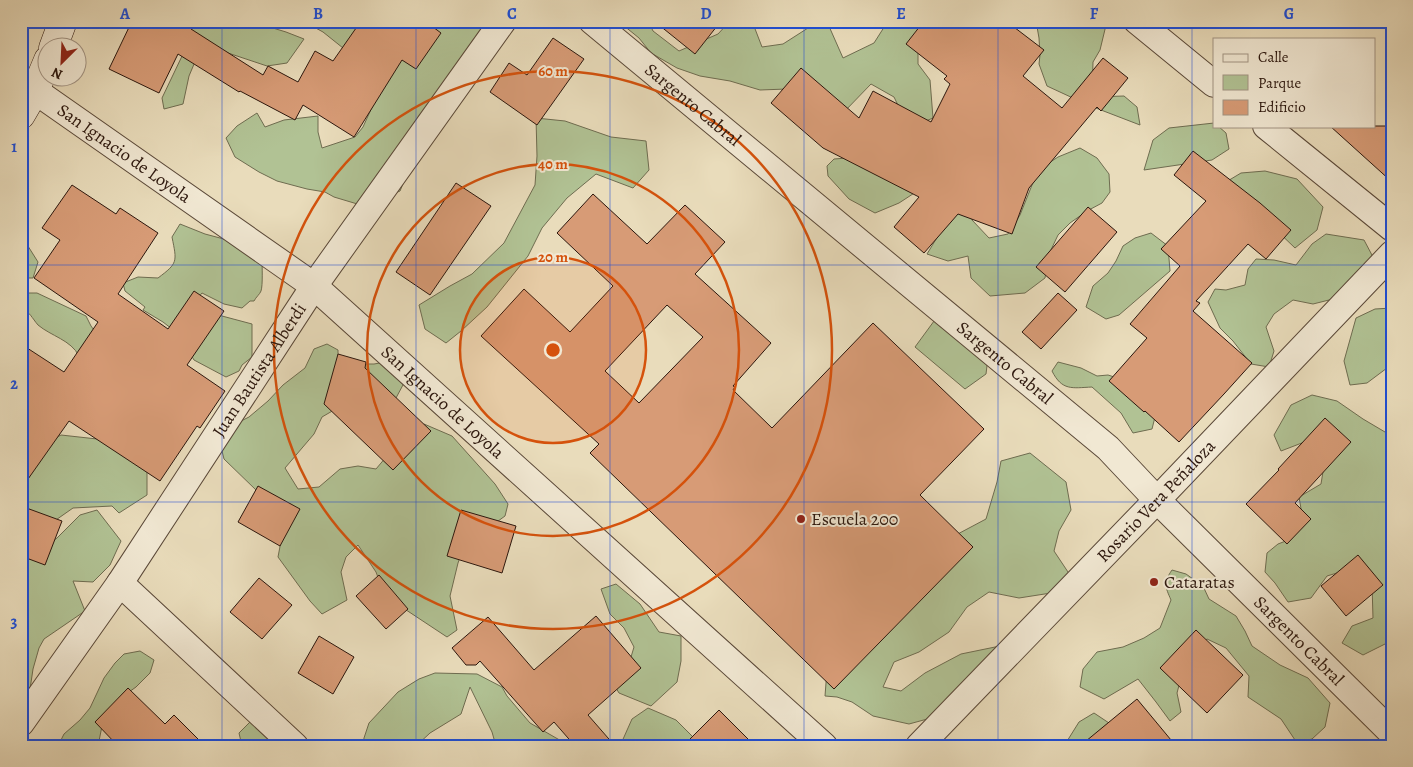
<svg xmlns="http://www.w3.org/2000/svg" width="1413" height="767" viewBox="0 0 1413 767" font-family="Alegreya,serif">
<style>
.green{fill:#b1c294;stroke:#6e6c50}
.building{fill:#d79b76;stroke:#2b160d;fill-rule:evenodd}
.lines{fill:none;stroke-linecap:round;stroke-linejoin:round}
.minor-casing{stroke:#5a4838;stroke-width:28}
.secondary-casing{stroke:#2b160d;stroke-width:29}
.minor{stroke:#f1e8d3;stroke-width:26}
.secondary{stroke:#f1e8d3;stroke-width:28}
.grid{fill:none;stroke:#1d4ed8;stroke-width:1;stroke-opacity:0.55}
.ring{fill:none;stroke:#d5520c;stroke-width:2.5}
.poi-dot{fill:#8f2418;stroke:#f1e8d3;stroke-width:2}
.labels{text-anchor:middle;stroke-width:4;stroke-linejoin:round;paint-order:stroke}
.street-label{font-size:18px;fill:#2b160d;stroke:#f1e8d3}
.poi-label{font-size:18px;fill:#2b160d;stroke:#f1e8d3;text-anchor:start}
.centre{fill:#d5520c;stroke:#f1e8d3;stroke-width:2.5}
.ring-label{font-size:15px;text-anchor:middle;font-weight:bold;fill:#d5520c;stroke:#f1e8d3;stroke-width:4;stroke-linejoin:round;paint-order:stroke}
.neatline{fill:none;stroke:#1d4ed8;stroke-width:2}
.grid-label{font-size:16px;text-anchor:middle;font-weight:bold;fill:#1d4ed8}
</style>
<rect width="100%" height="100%" fill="#e9dcbb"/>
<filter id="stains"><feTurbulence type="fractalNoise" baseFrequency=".004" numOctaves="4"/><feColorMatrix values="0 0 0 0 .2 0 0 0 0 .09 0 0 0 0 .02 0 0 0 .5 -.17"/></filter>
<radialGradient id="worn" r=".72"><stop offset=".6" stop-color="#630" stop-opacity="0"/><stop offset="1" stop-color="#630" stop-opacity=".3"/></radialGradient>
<path class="green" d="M188,21H250L286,32L304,39L287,63L267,66L213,48L197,57L189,76L183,104L164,109L162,98L183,54Z
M303,21H372L376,49L402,60L418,57L427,35L430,21H494L410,167L400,191L364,206L334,197L325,192L307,189L277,181L259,172L235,157L226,138L237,126L257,113L265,127L284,120L318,116V132L322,148L355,137L363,127L373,105L358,60L323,32Z
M618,21H648L653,31L679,51L718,34L730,21H752L762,47L783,44L808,28L828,24L843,58L874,43L888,21H931L918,35V64L930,80L933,118L909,128L894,97L871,84L843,113L787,89L760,90L730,81L700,76L677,68L651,53L639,38Z
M1036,21H1107L1100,50L1093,62L1092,97L1124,96L1137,107L1140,125L1088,105L1047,86L1039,64L1040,55L1039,38Z
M536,118L565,121L611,137L646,141L649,170L633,188L596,174L567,198L542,228L528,256L487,307L461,331L446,343L425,329L419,305L450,286L472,274L504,243L535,185L537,156Z
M1214,123V126H1218L1226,133L1229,149L1212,160L1144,170L1153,140L1169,128Z
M1080,148L1097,158L1109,174L1110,192L1102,203L1087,211L1070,223L1058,235L1049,254L1045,278L1025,293L990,296L971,278L968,256L948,261L927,254L941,231L971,199L972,220L989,238L1008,234L1020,215L1038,170L1058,157Z
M847,158L922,188L899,203L875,213L849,199L828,176L827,166L834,159Z
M1265,171L1297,179L1323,207L1317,230L1295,248L1272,226L1216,188L1241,173Z
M180,224L205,234L235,242L262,257C262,266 263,285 261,291C260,294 256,297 254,301H250L242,308L224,304L202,293L195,301L222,316L252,324V357L242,365L239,371L226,377L194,360L188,350L172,329L163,322L143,310L145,307L125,291L123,283L138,277L158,278C178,263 177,262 172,237Z
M1151,233L1168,246L1170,271L1119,315L1106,319L1086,307L1093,286L1108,273L1116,261L1123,246L1135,238Z
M1326,234L1364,240L1373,257L1357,272L1333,299L1313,304L1293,300L1274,314L1266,327L1274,351L1269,367L1251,364L1233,341L1220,328L1208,302L1215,289L1226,290L1245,285L1248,269L1256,259L1274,260L1296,265L1312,244Z
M21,235L38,262L33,278H21Z
M29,293H37L86,316L91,326L96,333L79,356C71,340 51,336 38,325C32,318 30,312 21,308V297Z
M1392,308V367L1387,368L1367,383L1350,385L1344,361L1356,318L1375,309Z
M937,317L989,349L986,374L965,389L915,347Z
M327,344L338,350V364H374L391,361L404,383L396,398L334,410L322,417L314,434L285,468L298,489L319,487L340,469L358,466L376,469L392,450L424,424L452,436L495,484L508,504L505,516L494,524L467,538L458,563L450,596L457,630L447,637L385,596L376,572L358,545L346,557L341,572L347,600L322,614L310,601L278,557L282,536L256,490L224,459L221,447L237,423L249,417L268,401L283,385L305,368L314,349Z
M1058,362L1081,368L1097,376L1108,375L1133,383L1155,417L1152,429L1133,433L1121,413L1092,387C1072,388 1062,391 1052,371Z
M1312,395L1337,401L1363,419L1385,432L1392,427V638L1385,644L1363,655L1342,643L1352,626L1373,618L1372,584L1350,569L1327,576L1311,598L1288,602L1275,583L1265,572L1267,553L1278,544L1291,539L1304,526L1299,497L1321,484L1326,453L1307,441L1281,451L1274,435L1291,405Z
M61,435L106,440L147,464V495L119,513L112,506L73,508L53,522L21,508V449L28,452Z
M1030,453L1066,482L1071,510L1059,531L1054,551L1072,578L1051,593L1019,598L989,592L967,607L949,632L919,652L894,662L883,687L901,691L925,673L961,654L1000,646L942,715L909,724L873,716L852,702L837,697L825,696L827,670L954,536L986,519L997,482L1001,461Z
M97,510L121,541L110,565L93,582L73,581L85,611L44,639L39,648L33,669L29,696L21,711V558L38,552L57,538L80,515Z
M1172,570L1186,574L1203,586L1209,599L1236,616L1245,631L1252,646L1280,665L1308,678L1330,703L1325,727L1312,739L1297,743L1281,719L1248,697L1249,676L1226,648L1207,639L1191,652L1183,670L1177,693L1181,712L1170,721L1156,702L1138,679L1104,699L1080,687L1083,669L1097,652L1123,647L1144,638L1160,628L1171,600C1165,586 1163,583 1172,570Z
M616,584L640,604L659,632L681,636V661L677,682L651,706L619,693L616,688L631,657L634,647L624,628L610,614L601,589Z
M140,651L154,660L150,673L136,687L115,702L103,721L98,746H62L60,742L64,734L80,720L90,708L104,678L115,663L124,654Z
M435,673L477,674L502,687L507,696L530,723L570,746H496L492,732L470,687L461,714L430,733L416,746H363L364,738L369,723L398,692L419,679Z
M648,708L676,720L697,741L695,746H620L632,719Z
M1094,713L1115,727L1120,746H1064L1079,722Z
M250,722L295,746H242L239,733Z"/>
<path class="building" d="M132,21H195L191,29L263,75L268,66L298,82L315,51L333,61L361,21H425L441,33L416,69L402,60L354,137L303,105L295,120L240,91L239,92L178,54L159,93L109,69Z
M654,21H721L695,54Z
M924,21H1006L1044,50L1023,76L1062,108L1103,58L1128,78L1101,111L1097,107L1029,188L1012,234L958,214L924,253L894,227L919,197L823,148L771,103L801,68L859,118L873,91L931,122L950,84L944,79L947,76L906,44Z
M553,38L584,59L537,125L490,92L509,63L527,75Z
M1330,126H1392V182Z
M1193,151L1260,203L1291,230L1266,259L1248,244L1196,301L1200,303L1193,311L1252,363L1224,394L1179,442L1145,411L1144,412L1109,381L1147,338L1130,324L1180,266L1161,249L1206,201L1174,175Z
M456,183L491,206L430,295L396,272Z
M72,185L116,214L120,208L158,233L118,294L168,329L194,291L224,311L187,365L225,391L200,428L197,426L160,481L69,421L21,489V344L64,372L98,322L34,278L60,240L42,228Z
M593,194L647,244L685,205L725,242L695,274L771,343L733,386L735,387L733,390L772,428L873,323L984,429L920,495L973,547L834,689L590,453L599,444L481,336L524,289L570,332L613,286L557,233ZM667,305L703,337L639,403L605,371Z
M1088,207L1117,232L1065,292L1036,267Z
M1058,293L1077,310L1041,349L1022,332Z
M338,354L366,362L365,368L431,431L393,470L324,404Z
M1325,418L1351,442L1295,503L1311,519L1287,544L1246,504L1279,470L1278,469Z
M258,486L300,509L280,546L238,522Z
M21,506L62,521L45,565L21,556Z
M461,510L516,526L502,573L447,556Z
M1358,555L1383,585L1346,616L1321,586Z
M379,575L408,609L386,629L356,596Z
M259,578L292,605L262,639L230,612Z
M596,616L641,668L588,715L615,746H575L554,722L543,732L480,661L476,665H466L452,648L488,617L534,670Z
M1196,630L1243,675L1207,713L1160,668Z
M319,636L354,657L333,694L298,673Z
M128,688L165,724L174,715L205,746H118L95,722Z
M1137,699L1176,746H1080Z
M719,710L755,746H683Z"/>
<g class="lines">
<g class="minor-casing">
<g id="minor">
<path id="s1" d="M592,21L1108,448L1157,500L1392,733"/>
<path d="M1137,21L1214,84"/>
<path id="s2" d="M21,81L314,286L824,746"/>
<path d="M1266,126L1392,228"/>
<path d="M120,583L295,746"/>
<path id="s3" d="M21,723L120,583L314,286L503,21"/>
<path id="s4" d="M919,746L1157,500L1392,254"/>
</g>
</g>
<g class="secondary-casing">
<path id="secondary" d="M53,48L63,21
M21,115L35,91L48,60"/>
</g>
<use href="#minor" class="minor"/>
<use href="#secondary" class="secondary"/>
</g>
<path class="grid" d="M222,21V746M416,21V746M610,21V746M804,21V746M998,21V746M1192,21V746M21,265H1392M21,502H1392"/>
<circle cx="553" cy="350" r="93" fill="#d5520c" fill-opacity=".12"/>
<g class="ring">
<circle cx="553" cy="350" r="93"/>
<circle cx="553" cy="350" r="186"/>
<circle cx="553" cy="350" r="279"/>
</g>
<g class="poi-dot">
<circle cx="801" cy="519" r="5"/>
<circle cx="1154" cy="582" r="5"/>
</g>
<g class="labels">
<g class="street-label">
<text dy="6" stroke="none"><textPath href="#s1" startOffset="131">Sargento Cabral</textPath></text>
<text dy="6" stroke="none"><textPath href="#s2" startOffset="126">San Ignacio de Loyola</textPath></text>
<text dy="6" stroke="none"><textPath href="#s1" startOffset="536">Sargento Cabral</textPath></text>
<text dy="6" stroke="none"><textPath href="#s3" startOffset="426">Juan Bautista Alberdi</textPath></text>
<text dy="6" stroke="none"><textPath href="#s2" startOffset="531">San Ignacio de Loyola</textPath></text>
<text dy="6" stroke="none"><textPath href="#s4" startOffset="341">Rosario Vera Peñaloza</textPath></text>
<text dy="6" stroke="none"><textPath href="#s1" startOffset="941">Sargento Cabral</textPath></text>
</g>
<g class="poi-label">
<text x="811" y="525">Escuela 200</text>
<text x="1164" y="588">Cataratas</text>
</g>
</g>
<circle cx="553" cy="350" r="8" class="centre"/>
<g class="ring-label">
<text x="553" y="76">60 m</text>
<text x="553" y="169">40 m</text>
<text x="553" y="262">20 m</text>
</g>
<rect width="1413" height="767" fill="none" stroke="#e9dcbb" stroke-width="55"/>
<rect x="1213" y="38" width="162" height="90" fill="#f1e8d3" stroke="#a29484"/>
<rect x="1223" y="54" width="25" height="8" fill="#f1e8d3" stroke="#a29484"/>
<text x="1258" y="62" font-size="15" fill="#2b160d">Calle</text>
<rect x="1223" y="75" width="25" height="15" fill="#b1c294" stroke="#a29484"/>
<text x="1258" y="88" font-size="15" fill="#2b160d">Parque</text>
<rect x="1223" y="100" width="25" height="15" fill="#d79b76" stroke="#a29484"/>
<text x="1258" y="112" font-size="15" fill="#2b160d">Edificio</text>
<g transform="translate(62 62) rotate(204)"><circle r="24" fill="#f1e8d3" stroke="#a29484"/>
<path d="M0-4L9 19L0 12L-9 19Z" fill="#8f2418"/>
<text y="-8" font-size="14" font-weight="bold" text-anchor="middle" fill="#2b160d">N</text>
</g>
<rect x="28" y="28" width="1358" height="712" class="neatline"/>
<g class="grid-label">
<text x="125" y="19">A</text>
<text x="318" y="19">B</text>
<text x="512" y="19">C</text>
<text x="706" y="19">D</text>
<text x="901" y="19">E</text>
<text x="1094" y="19">F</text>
<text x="1289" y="19">G</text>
<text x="14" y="152">1</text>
<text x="14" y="389">2</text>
<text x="14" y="627">3</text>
</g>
<rect width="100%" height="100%" filter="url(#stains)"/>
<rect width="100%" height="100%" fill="url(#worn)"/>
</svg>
